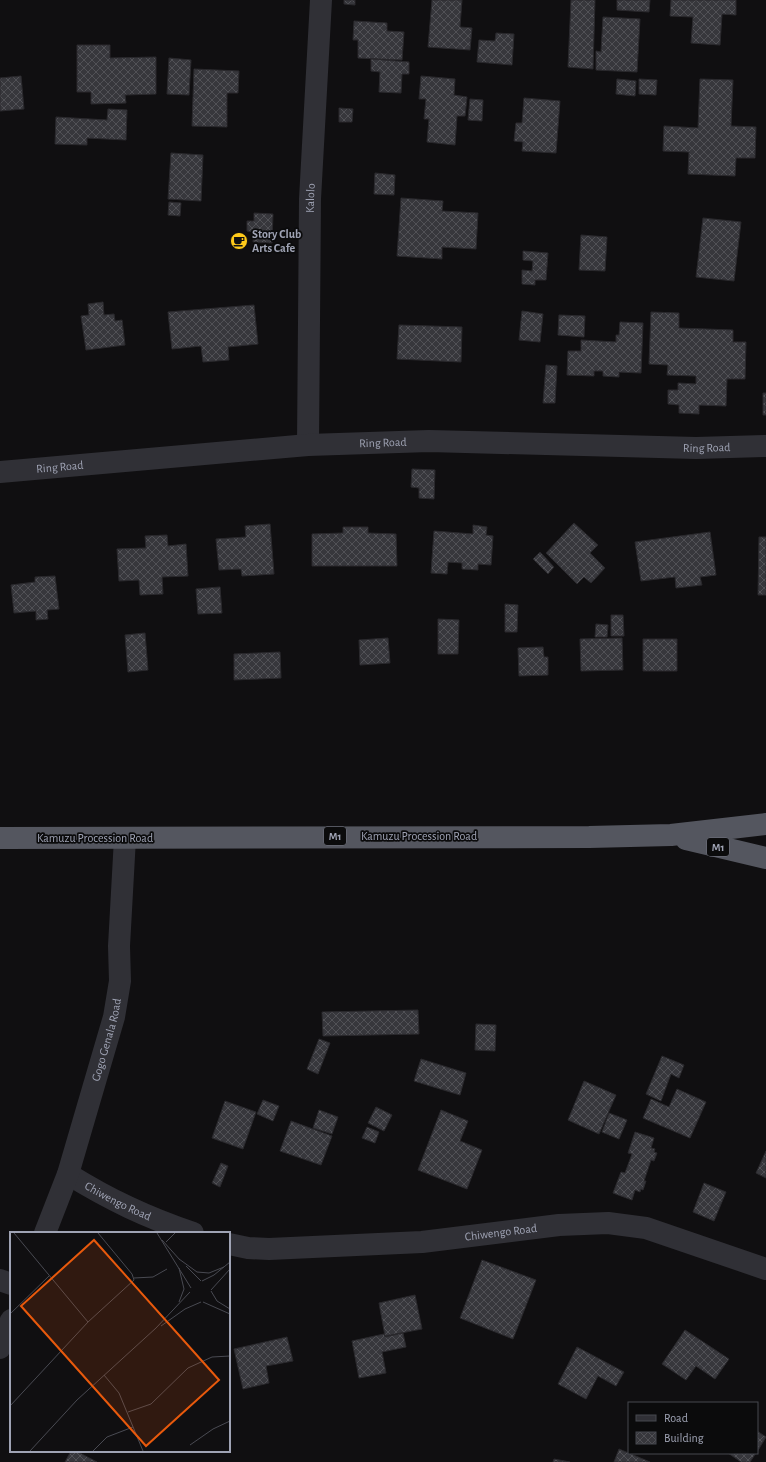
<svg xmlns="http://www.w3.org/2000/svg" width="766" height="1462" viewBox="0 0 766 1462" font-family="'Alegreya Sans',sans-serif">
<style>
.building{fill:url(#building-cross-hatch);stroke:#2a292d}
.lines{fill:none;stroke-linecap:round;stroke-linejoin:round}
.minor{stroke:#303036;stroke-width:22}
.trunk{stroke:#54565f;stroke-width:22}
.labels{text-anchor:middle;stroke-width:3.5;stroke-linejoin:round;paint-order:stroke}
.shield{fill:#0b0b0c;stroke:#737582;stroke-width:1}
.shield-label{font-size:11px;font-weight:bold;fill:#9fa3b4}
.street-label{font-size:12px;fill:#9fa3b4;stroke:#0b0b0c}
.poi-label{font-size:12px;font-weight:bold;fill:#9fa3b4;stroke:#0b0b0c;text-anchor:start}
.inset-road{fill:none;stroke:#494a52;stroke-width:1}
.view{fill:#e8590c;fill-opacity:0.15;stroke:#e8590c;stroke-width:2}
.inset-edge{fill:none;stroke:#9fa3b4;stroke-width:2}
</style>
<defs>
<pattern id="building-cross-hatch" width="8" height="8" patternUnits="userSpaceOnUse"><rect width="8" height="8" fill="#37373c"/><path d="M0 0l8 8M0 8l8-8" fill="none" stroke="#515156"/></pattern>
</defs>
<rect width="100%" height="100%" fill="#100f11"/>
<path class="building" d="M344,0H355V5L344,4Z
M432,0H462L460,27L472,28L470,50L428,47Z
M571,0H595L593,69L568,67Z
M617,0H650L649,12L617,10Z
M671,0H736V15L722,14L720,45L691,43L693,17L670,16Z
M603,17L640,19L637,72L596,70V51L601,52Z
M354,21L387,23V31L404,32L402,60L358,58V40H353Z
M496,33L514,34L512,65L477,62L479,40L495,41Z
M77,45H110V58L156,57V94L125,95L126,103L91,104V92H77Z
M169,58L191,60L189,95L167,94Z
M371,59L409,62V74H402L401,93L379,92L380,72L371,71Z
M194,69L239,71L238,93H227V127L192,126Z
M21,76L24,109L0,111V78Z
M421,76L455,79L454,95L467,97L465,116H457L455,145L427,142L429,119H424L426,99H419Z
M617,79L636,81L635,96L616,94Z
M639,79L657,80L656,95L639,94Z
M700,79L733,80L731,126L756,127L755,158H736L735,176L688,174L689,152L663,151L664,126L698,128Z
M524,98L560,101L556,153L522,151L523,142L514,141L516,123H522Z
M470,99L483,100L482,121L468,120Z
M339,108L353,109L352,122H339Z
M108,109L127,110L126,140L87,138V145L55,144L56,117L107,120Z
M171,153L203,155L201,201L168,199Z
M375,173L395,175L394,195L374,194Z
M401,198L443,201L442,211L478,213L476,249L442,247V259L397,256Z
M169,202L181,203L180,216L168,215Z
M254,213L273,214L272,243L253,242L254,232L247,231V221H254Z
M703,218L741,222L734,281L696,277Z
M581,235L607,237L605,271L579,270Z
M523,251L548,253L546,280H535V285L522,284V270L532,271L533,261L523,260Z
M103,302L104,315L114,314L115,321L122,320L125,345L86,350L81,316L89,315L88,304Z
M254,305L258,344L228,347L229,360L203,362L201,346L172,349L168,312Z
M522,311L543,314L540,342L519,340Z
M651,312L679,313V328L733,330V342H746L745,379H727L726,406L699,405V414L679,413V405L668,404V390H678V383L696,384V376L667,375L668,365L649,364Z
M559,315L585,316L584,337L558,335Z
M620,322L643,323L641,373L619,372V377L603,376V371H594V376L567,375L568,351H581V340L616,342V335H619Z
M399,325L462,327L461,362L397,359Z
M546,365L557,366L555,403H543Z
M763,393H766V415H763Z
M412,469L435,470L434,499L419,498V488L411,487Z
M574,523L598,545L590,553L605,568L591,583L584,577L577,584L546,553Z
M270,524L274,574L242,576L241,569L219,570L216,539L246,537L245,526Z
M473,525L487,527L486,535L493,536L491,565L478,564V570L462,569V563L448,562L447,574L431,573L434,531L473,534Z
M343,527H368V533L396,534L397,566H312V534L343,533Z
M710,532L716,575L700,577L702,585L676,588L675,577L641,581L635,542Z
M167,535L168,546L186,544L188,576L162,577L163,594L140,595L139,580L119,581L117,549L146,548L145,536Z
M759,537H766V595H758Z
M540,552L554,567L548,574L533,559Z
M55,576L59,609L47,610L48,619L36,620V611L14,613L11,585L35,582V577Z
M220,587L222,613L198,614L196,589Z
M505,604L518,605L517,632H505Z
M611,615H623L624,636H611Z
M438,619L459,620L458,654H438Z
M596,624L608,625L607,637H595Z
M145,633L148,670L128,672L125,635Z
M388,638L390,663L360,665L359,640Z
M622,638L623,670L581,671L580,639Z
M643,639H677V671H643Z
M543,647L544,657H548V675L519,676L518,648Z
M280,652L281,678L234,680V654Z
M418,1010L419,1034L323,1036L322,1012Z
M476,1024L496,1025L495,1051L475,1050Z
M319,1039L330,1043L318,1074L307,1069Z
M662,1056L684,1065L679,1078L671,1074L661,1101L646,1094Z
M421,1059L466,1073L460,1095L414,1081Z
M584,1081L616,1095L599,1134L568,1120Z
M677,1089L706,1102L690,1138L643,1118L651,1099L669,1107Z
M263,1100L279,1106L273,1121L257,1114Z
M225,1101L256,1112L243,1149L212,1138Z
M376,1107L392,1115L384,1131L368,1123Z
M319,1110L338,1117L332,1134L313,1128Z
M441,1110L468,1121L460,1141L482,1150L467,1189L418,1170Z
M609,1113L627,1120L619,1139L602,1132Z
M291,1121L332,1136L321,1165L280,1151Z
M367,1127L379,1132L375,1143L362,1138Z
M635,1132L654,1138L651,1148L655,1149L654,1152L657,1153L654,1161L651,1160L644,1181H646L643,1190L641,1189L640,1192L635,1190L632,1200L613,1193L621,1172L625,1173L632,1154L628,1153Z
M766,1151V1178L756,1173Z
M221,1163L228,1166L220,1187L212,1183Z
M704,1183L726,1192L714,1221L693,1212Z
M482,1260L536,1280L513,1339L460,1318Z
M415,1295L422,1329L385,1336L379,1303Z
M685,1330L729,1359L715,1379L696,1366L686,1380L662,1364Z
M403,1333L406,1347L382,1352L386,1373L359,1378L352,1341L384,1334L385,1337Z
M287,1337L293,1361L266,1366L269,1383L243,1389L234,1349Z
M577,1347L624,1372L616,1386L598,1376L586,1399L558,1384Z
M757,1431L766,1437L757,1452Z
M619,1449L650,1462H614Z
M71,1451H76L97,1462H65Z
M728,1453H756L750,1462H741Z
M554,1459L570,1462H553Z"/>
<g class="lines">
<g class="minor">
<path id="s1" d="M308,445L310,199L321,0"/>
<path id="s2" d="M0,472L308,445L429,441L696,448L766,446"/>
<path id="s3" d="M68,1174C110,1200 146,1217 193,1233"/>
<path id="s4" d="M45,1233L68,1174L114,1017L120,981L119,946L125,838"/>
<path id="s5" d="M229,1244L248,1248L269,1249L422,1242L559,1225L608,1223L646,1228L766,1269"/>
<path d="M0,1280L11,1284"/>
<path d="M0,1348L11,1320"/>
</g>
<path class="trunk" d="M0,838L589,837L671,835L766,824
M686,839L766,858"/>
</g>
<defs>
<g id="cafe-disc" transform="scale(0.9)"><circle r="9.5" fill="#ffca1a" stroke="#0b0b0c"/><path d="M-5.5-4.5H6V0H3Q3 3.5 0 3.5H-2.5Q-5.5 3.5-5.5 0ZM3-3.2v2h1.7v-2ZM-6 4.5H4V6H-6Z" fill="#111"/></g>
</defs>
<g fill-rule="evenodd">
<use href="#cafe-disc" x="239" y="241"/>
</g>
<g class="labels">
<g class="shield">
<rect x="324" y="827" width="22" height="18" rx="3"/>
<rect x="707" y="838" width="22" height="18" rx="3"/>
</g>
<g class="shield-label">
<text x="335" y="840">M1</text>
<text x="718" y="851">M1</text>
</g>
<g class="street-label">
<text dy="4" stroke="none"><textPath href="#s1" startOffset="247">Kalolo</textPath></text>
<text dy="4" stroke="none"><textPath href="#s2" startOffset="384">Ring Road</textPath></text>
<text dy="4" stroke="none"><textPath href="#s2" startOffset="708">Ring Road</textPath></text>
<text dy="4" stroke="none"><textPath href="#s2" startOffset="60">Ring Road</textPath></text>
<text x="419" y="840">Kamuzu Procession Road</text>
<text x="95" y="842">Kamuzu Procession Road</text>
<text dy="4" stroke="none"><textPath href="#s4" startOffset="203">Gogo Genala Road</textPath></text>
<text dy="4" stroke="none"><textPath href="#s3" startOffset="57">Chiwengo Road</textPath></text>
<text dy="4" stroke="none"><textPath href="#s5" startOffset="273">Chiwengo Road</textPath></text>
</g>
<g class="poi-label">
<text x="252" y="238">Story Club<tspan x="252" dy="14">Arts Cafe</tspan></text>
</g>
</g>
<g transform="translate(10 1232)">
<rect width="220" height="220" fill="#100f11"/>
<path class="inset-road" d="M4,1L78,90M147,1L181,56M152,8L170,28M156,10L165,1M169,27L187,40L199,41L214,35M176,34L191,49M124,46L143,45L157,37M192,49L204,43L220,30M201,58L220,37M201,59L207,69L220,77M169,70L174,57L169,36M193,70L220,82M0,82L39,44M151,94L175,77L191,70M94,143L109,161L133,219M0,174L78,90L124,48L122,42L88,1M118,180L141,172L178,136L202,125L220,124M180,213L203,197L220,189M20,219L67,168L146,96L180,60M83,219L97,205L123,195"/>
<path class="view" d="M84,8L209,148L136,214L11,74Z"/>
<rect width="220" height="220" class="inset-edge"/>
</g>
<rect x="628" y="1402" width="130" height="52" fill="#0b0b0c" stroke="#46484f"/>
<rect x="636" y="1415" width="20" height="6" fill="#303036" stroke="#46484f"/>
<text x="664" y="1422" font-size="12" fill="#9fa3b4">Road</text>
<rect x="636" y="1432" width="20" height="12" fill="url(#building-cross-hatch)" stroke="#46484f"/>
<text x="664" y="1442" font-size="12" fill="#9fa3b4">Building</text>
</svg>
